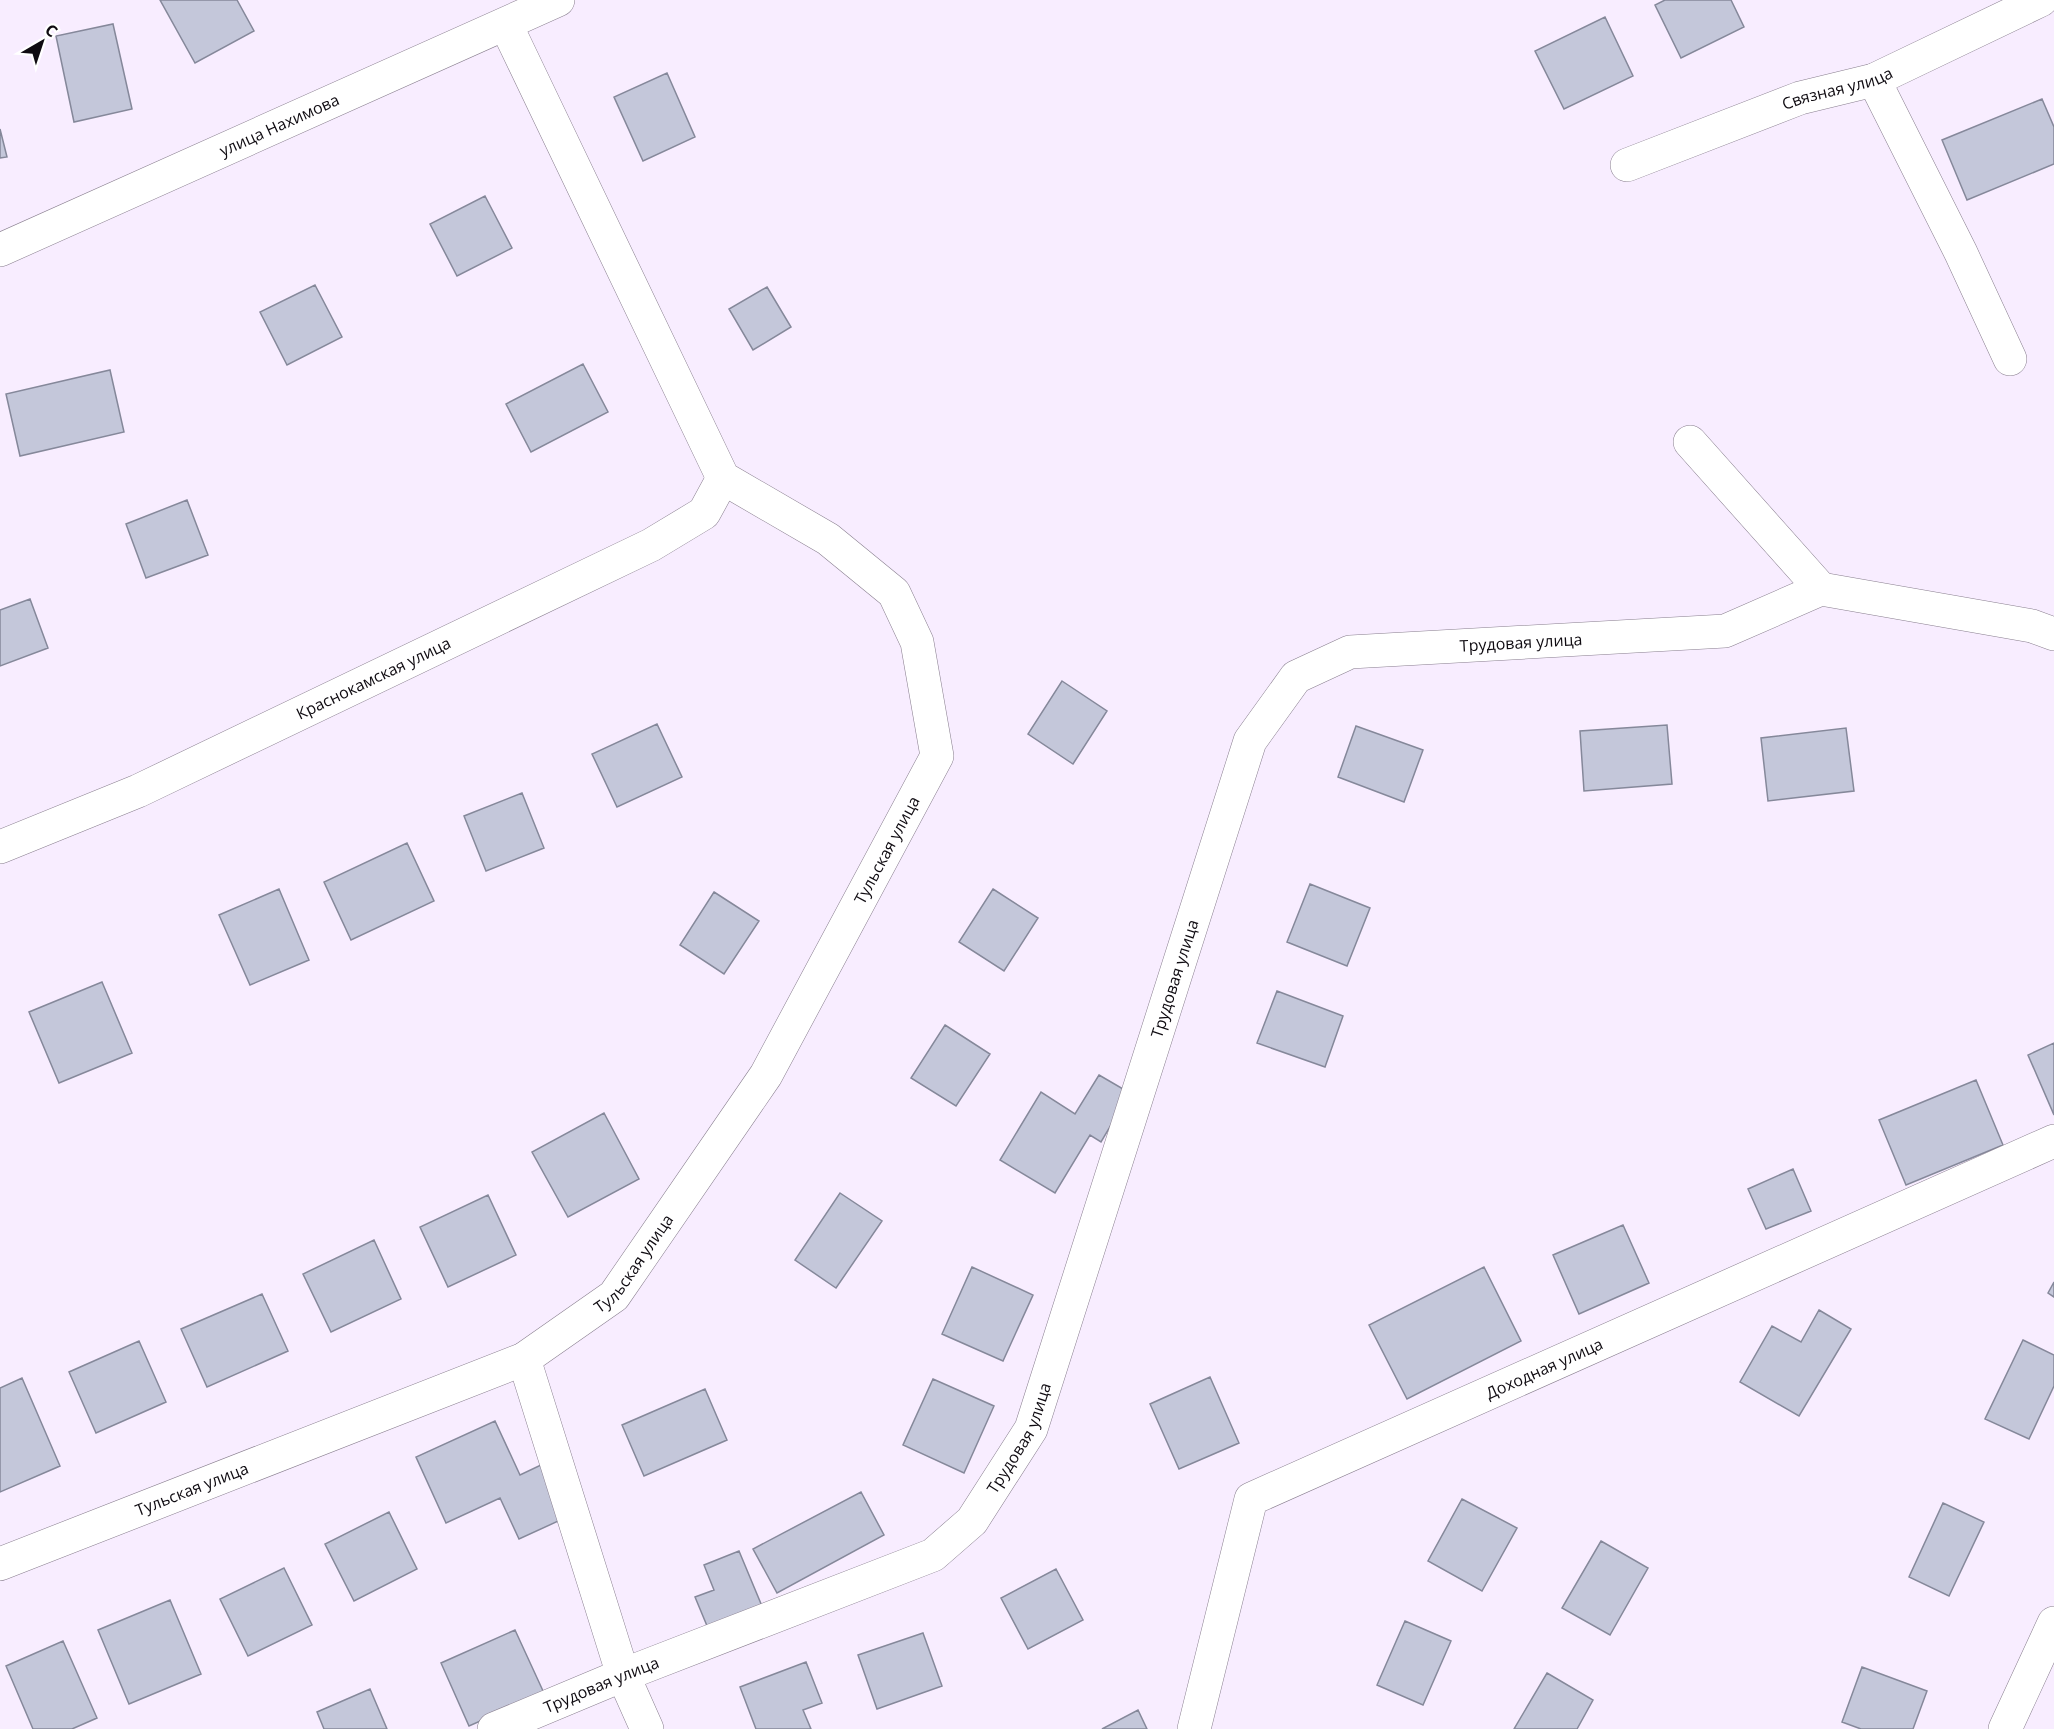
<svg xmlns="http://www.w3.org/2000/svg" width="2054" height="1729" viewBox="0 0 2054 1729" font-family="'Open Sans',sans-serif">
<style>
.building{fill:#c4c7da;stroke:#85889a;stroke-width:1.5}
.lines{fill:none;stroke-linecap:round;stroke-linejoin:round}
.minor-casing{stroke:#897f8f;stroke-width:34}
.major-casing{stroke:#897f8f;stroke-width:34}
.minor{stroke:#fff;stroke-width:33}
.major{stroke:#fff;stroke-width:33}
.labels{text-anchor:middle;stroke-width:6;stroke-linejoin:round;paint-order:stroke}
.street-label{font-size:16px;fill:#0f0b11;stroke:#fff}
</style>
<rect width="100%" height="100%" fill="#f8edff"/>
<path class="building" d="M160,0H237L254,31L195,63Z
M1665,0H1731L1744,27L1681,58L1655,5Z
M1605,17L1633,76L1564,109L1535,51Z
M113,24L132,109L74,122L56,36Z
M667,73L695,137L643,161L614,97Z
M2042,99L2054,127V164L1967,200L1942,140Z
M0,129L7,157L0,158Z
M485,196L512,248L457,276L430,224Z
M315,285L342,337L287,365L260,312Z
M767,287L791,327L753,350L729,309Z
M583,364L608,412L531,452L506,404Z
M110,370L124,432L20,456L6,394Z
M187,500L208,555L146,578L126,524Z
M30,599L48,648L0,666V610Z
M1062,681L1107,711L1073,764L1028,734Z
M657,724L682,777L617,807L592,754Z
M1667,725L1672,784L1584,791L1580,731Z
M1356,726L1423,750L1404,802L1338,777Z
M1846,728L1854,791L1768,801L1761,738Z
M522,793L544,848L486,871L464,816Z
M407,843L434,901L351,940L324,882Z
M1310,884L1370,908L1347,966L1287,942Z
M279,889L309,960L250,985L219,915Z
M993,889L1038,918L1004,971L959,942Z
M714,892L759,921L724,974L680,945Z
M102,982L132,1053L59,1083L29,1012Z
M1277,991L1343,1016L1325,1067L1257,1043Z
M945,1025L990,1054L956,1106L911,1078Z
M2054,1043V1115L2028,1055Z
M1099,1075L1130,1093L1101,1142L1090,1135L1055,1193L1000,1160L1041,1092L1075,1114Z
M1976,1080L2003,1145L1906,1185L1879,1120Z
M604,1113L639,1179L568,1217L532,1152Z
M1793,1169L1811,1211L1766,1229L1748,1189Z
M840,1193L882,1221L836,1288L795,1260Z
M488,1195L516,1255L448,1287L420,1227Z
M1623,1225L1649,1283L1579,1314L1553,1255Z
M374,1240L401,1299L331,1332L303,1274Z
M972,1267L1033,1295L1003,1361L942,1334Z
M1484,1267L1521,1341L1407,1399L1369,1325Z
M2054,1282V1297L2048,1293Z
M262,1294L288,1351L207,1387L181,1329Z
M1819,1310L1851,1329L1799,1416L1740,1382L1772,1326L1801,1342Z
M2023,1340L2054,1355V1386L2029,1439L1985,1419Z
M139,1341L166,1402L96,1433L69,1372Z
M1210,1377L1239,1443L1179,1469L1150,1404Z
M22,1378L60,1466L0,1492V1388Z
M933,1379L994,1406L964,1473L903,1445Z
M705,1389L727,1440L644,1476L622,1425Z
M495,1421L520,1475L543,1464L567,1517L519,1539L500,1498L446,1523L416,1457Z
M861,1492L884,1535L777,1593L753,1549Z
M1462,1499L1517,1528L1482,1591L1428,1561Z
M1943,1503L1984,1522L1949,1596L1909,1577Z
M389,1512L417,1569L354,1601L325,1544Z
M1601,1541L1648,1568L1610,1635L1562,1608Z
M739,1551L764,1611L710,1633L695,1597L714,1590L704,1565Z
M284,1568L312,1625L248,1656L220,1599Z
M1056,1569L1083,1620L1028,1649L1001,1598Z
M170,1600L201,1674L129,1704L98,1630Z
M1405,1621L1451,1641L1423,1705L1377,1685Z
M515,1630L544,1693L469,1726L441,1663Z
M923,1633L942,1686L877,1709L858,1655Z
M63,1641L97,1718L72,1729H33L6,1666Z
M806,1662L822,1703L803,1710L811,1729H756L740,1687Z
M1862,1667L1927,1691L1913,1729H1861L1842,1722Z
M1547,1673L1593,1700L1577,1729H1514Z
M370,1689L387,1729H324L317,1712Z
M1138,1710L1147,1729H1102Z"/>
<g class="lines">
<g class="minor-casing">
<g id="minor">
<path d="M1874,80L1961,253L2010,359"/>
<path id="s1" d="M1627,165L1800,98L1874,80L2041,0"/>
<path d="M1690,442L1821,589"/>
<path id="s2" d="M0,847L138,791L651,545L704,513L723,478"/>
<path d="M524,1359L623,1675L647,1729"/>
<path id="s3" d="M0,1564L524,1359L614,1296L766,1075L937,756L917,642L894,593L828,539L723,478L506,25"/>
<path id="s4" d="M494,1729L623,1675L933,1555L972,1521L1031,1429L1250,741L1296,677L1350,652L1725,631L1821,589L2032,626L2054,634"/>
<path id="s5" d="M1194,1729L1251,1499L2054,1141"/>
<path d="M2005,1729L2054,1623"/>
</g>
</g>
<g class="major-casing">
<g id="major">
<path id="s6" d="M0,250L558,0"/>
</g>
</g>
<use href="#minor" class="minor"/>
<use href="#major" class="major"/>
</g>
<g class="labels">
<g class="street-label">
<text dy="6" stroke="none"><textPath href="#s1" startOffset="224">Связная улица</textPath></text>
<text dy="6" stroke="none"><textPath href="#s6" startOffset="306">улица Нахимова</textPath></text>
<text dy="6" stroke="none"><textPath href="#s4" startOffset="1665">Трудовая улица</textPath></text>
<text dy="6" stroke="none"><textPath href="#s2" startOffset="410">Краснокамская улица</textPath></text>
<text dy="6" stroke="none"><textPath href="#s3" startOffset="1196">Тульская улица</textPath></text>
<text dy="6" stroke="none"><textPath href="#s4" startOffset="1106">Трудовая улица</textPath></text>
<text dy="6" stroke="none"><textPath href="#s3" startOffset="710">Тульская улица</textPath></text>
<text dy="6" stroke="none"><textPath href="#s5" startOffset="558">Доходная улица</textPath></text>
<text dy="6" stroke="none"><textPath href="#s4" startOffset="620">Трудовая улица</textPath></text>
<text dy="6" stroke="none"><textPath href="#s3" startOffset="206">Тульская улица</textPath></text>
<text dy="6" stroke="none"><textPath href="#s4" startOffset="116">Трудовая улица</textPath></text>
</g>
</g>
<g transform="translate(42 42) rotate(39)" stroke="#ffffff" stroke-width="4.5" paint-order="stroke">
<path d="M0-4.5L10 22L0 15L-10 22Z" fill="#0f0b11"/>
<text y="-9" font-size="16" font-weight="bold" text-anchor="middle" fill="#0f0b11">С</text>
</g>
</svg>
